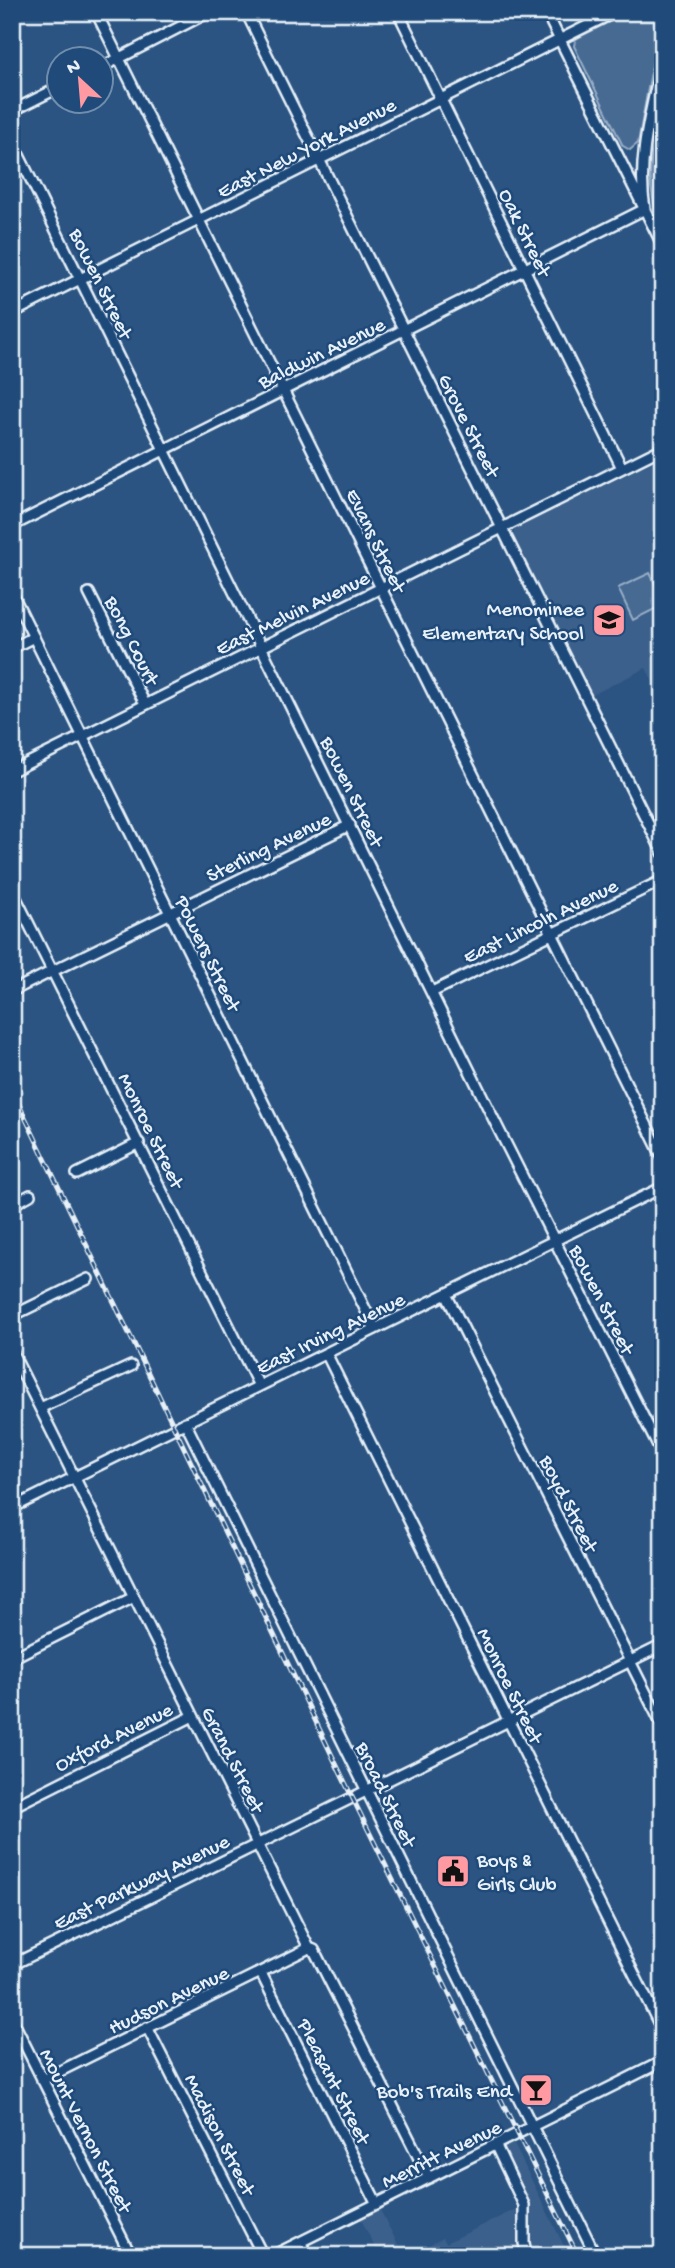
<svg xmlns="http://www.w3.org/2000/svg" width="675" height="2268" viewBox="0 0 675 2268" font-family="'Gochi Hand',sans-serif">
<style>
.built{fill:#3a608b}
.green{fill:#476b93;stroke:#98aec6;stroke-width:2}
.lines{fill:none;stroke-linecap:round;stroke-linejoin:round}
.minor-casing{stroke:#e8f1f8;stroke-width:14}
.minor{stroke:#1f4a7a;stroke-width:9}
.rail-casing{stroke:#e8f1f8;stroke-width:5}
.rail{stroke:#1f4a7a;stroke-width:2.5;stroke-dasharray:8;stroke-linecap:butt}
.labels{text-anchor:middle;stroke-width:5;stroke-linejoin:round;paint-order:stroke}
.street-label{font-size:21px;fill:#e8f1f8;stroke:#1f4a7a}
.poi-label{font-size:21px;fill:#e8f1f8;stroke:#1f4a7a;text-anchor:end}
</style>
<rect width="100%" height="100%" fill="#2b5482"/>
<filter id="ink" filterUnits="userSpaceOnUse"><feTurbulence type="fractalNoise" baseFrequency=".0143" numOctaves="2"/><feDisplacementMap in="SourceGraphic" scale="14" xChannelSelector="R" yChannelSelector="G"/><feConvolveMatrix kernelMatrix="1 2 1 2 8 2 1 2 1" color-interpolation-filters="sRGB"/></filter>
<g filter="url(#ink)">
<path class="built" d="M663,457V701L646,668L592,695L514,537V531L516,528L632,472L638,466L642,467Z
M511,2138L569,2256H406L443,2238L446,2243L524,2205L496,2146Z
M377,2204L404,2256H379L358,2213Z"/>
<path class="green" d="M629,12H662L638,143L630,150L623,146L574,46L575,40L579,37Z
M663,96V227C640,182 654,142 663,96Z
M650,573L663,600V605L633,620L618,588Z"/>
<g class="lines">
<g class="minor-casing">
<path id="minor" d="M96,12L663,1158
M246,12L663,853
M398,12L622,468
M546,12L663,246
M102,67L209,12
M12,111L60,87
M12,141L498,1128L663,1456
M12,313L615,12
M12,526L645,209C636,158 653,105 663,55
M12,593L375,1329
M89,593L145,704
M12,648L34,637
M12,771L663,448
M12,890L259,1386
M12,991L350,825
M432,992L663,880
M77,1174L139,1143
M12,1205L30,1195
M446,1294L663,1727
M12,1316L88,1279
M12,1352L309,1948L314,1950L429,2178
M326,1353L663,2032
M40,1408L131,1366
M185,1422L596,2256
M12,1508L663,1187
M12,1658L134,1597
M12,1807L193,1716
M12,1965L663,1645
M261,1973L377,2204
M12,2019L131,2256
M148,2029L263,2256
M42,2080L309,1948
M496,2146L524,2205V2243L527,2256
M300,2242L308,2256
M272,2256L663,2061"/>
</g>
<use href="#minor" class="minor"/>
<g class="rail-casing">
<path id="rail" d="M12,1090L353,1799L578,2256"/>
</g>
<use href="#rail" class="rail"/>
</g>
</g>
<defs>
<g id="school-square" transform="scale(1.75)"><rect x="-9" y="-9" width="18" height="18" rx="4" fill="#ff9aa2" stroke="#1f4a7a"/><path d="M0-5L7-2L0 1L-7-2ZM-4 1L0 2.5L4 1V4Q0 6-4 4Z" fill="#111"/></g>
<g id="civic-square" transform="scale(1.75)"><rect x="-9" y="-9" width="18" height="18" rx="4" fill="#ff9aa2" stroke="#1f4a7a"/><path d="M-.6-6.5H3V-4.5H.6V-3L4-1V1h2V6H-6V1h2V-1L-.6-3ZM-1.2 2.5V6h2.4V2.5Z" fill="#111"/></g>
<g id="bar-square" transform="scale(1.75)"><rect x="-9" y="-9" width="18" height="18" rx="4" fill="#ff9aa2" stroke="#1f4a7a"/><path d="M-6-5H6L.8 .8V4.5H3.5V6h-7V4.5H-.8V.8Z" fill="#111"/></g>
</defs>
<g fill-rule="evenodd">
<use href="#school-square" x="609" y="620"/>
<use href="#civic-square" x="453" y="1871"/>
<use href="#bar-square" x="536" y="2090"/>
</g>
<g class="labels">
<g class="street-label">
<text transform="translate(306 147) rotate(-27)" y="7">East New York Avenue</text>
<text transform="translate(526 232) rotate(64)" y="7">Oak Street</text>
<text transform="translate(102 283) rotate(64)" y="7">Bowen Street</text>
<text transform="translate(321 352) rotate(-26)" y="7">Baldwin Avenue</text>
<text transform="translate(470 425) rotate(63)" y="7">Grove Street</text>
<text transform="translate(377 540) rotate(64)" y="7">Evans Street</text>
<text transform="translate(292 612) rotate(-26)" y="7">East Melvin Avenue</text>
<text transform="translate(133 640) rotate(63)" y="7">Bong Court</text>
<text transform="translate(353 791) rotate(64)" y="7">Bowen Street</text>
<text transform="translate(268 846) rotate(-26)" y="7">Sterling Avenue</text>
<text transform="translate(540 920) rotate(-26)" y="7">East Lincoln Avenue</text>
<text transform="translate(209 953) rotate(64)" y="7">Powers Street</text>
<text transform="translate(152 1130) rotate(64)" y="7">Monroe Street</text>
<text transform="translate(603 1299) rotate(63)" y="7">Bowen Street</text>
<text transform="translate(330 1332) rotate(-26)" y="7">East Irving Avenue</text>
<text transform="translate(570 1503) rotate(63)" y="7">Boyd Street</text>
<text transform="translate(511 1685) rotate(64)" y="7">Monroe Street</text>
<text transform="translate(113 1736) rotate(-27)" y="7">Oxford Avenue</text>
<text transform="translate(234 1759) rotate(63)" y="7">Grand Street</text>
<text transform="translate(387 1794) rotate(64)" y="7">Broad Street</text>
<text transform="translate(141 1881) rotate(-26)" y="7">East Parkway Avenue</text>
<text transform="translate(168 1999) rotate(-26)" y="7">Hudson Avenue</text>
<text transform="translate(335 2081) rotate(63)" y="7">Pleasant Street</text>
<text transform="translate(87 2130) rotate(63)" y="7">Mount Vernon Street</text>
<text transform="translate(221 2134) rotate(63)" y="7">Madison Street</text>
<text transform="translate(441 2153) rotate(-26)" y="7">Merritt Avenue</text>
</g>
<g class="poi-label">
<text x="584" y="615">Menominee<tspan x="584" dy="24">Elementary School</tspan></text>
<text x="477" y="1866" text-anchor="start">Boys &amp;<tspan x="477" dy="24">Girls Club</tspan></text>
<text x="512" y="2097">Bob's Trails End</text>
</g>
</g>
<rect width="675" height="2268" fill="none" stroke="#1f4a7a" stroke-width="42"/>
<rect x="21" y="21" width="633" height="2226" fill="none" stroke="#e8f1f8" stroke-width="2.5" filter="url(#ink)"/>
<g transform="translate(80 80) rotate(334)"><circle r="33" fill="#1f4a7a" stroke="#6f8dac" stroke-width="2"/>
<path d="M0-5L12 26L0 18L-12 26Z" fill="#ff9aa2"/>
<text y="-10" font-size="19" font-weight="bold" text-anchor="middle" fill="#e8f1f8">N</text>
</g>
</svg>
